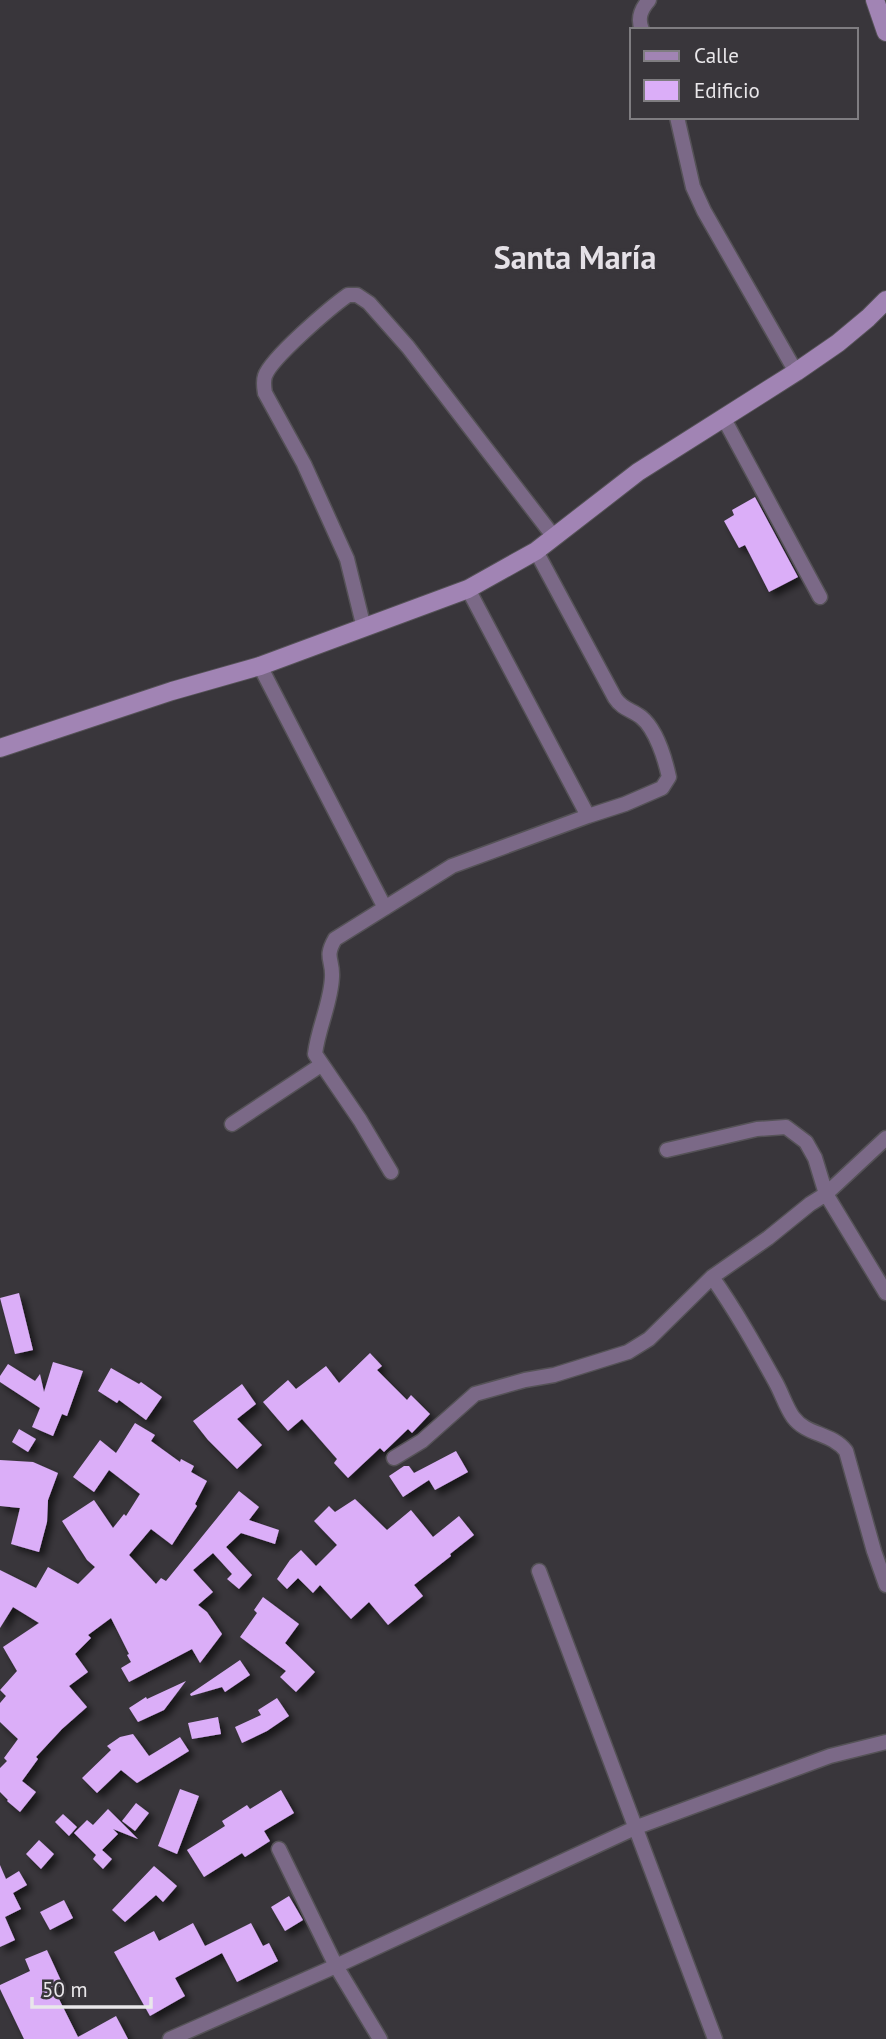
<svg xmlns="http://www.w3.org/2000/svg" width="886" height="2039" viewBox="0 0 886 2039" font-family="'PT Sans',sans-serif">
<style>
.building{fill:#dbaef8;filter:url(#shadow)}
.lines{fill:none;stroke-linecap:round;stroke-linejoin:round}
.street-casing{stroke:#555257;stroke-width:17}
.secondary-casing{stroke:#555257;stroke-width:20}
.street{stroke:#7b6987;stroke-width:14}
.secondary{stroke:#a184b4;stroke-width:18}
.labels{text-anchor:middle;stroke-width:7;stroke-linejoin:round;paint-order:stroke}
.district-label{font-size:32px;font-weight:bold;fill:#e5e1e7;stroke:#39363b}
</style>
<defs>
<filter id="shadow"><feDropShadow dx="5" dy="5" stdDeviation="3.5" flood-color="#0009"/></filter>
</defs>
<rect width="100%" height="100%" fill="#39363b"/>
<path class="building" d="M755,497L798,577L769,592L745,545L739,548L724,521L734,515L732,510Z
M19,1293L33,1350L15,1354L0,1298Z
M370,1353L382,1366L377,1370L407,1400L411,1395L430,1414L412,1433L408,1429L384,1452L380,1448L348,1478L334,1463L337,1459L302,1419L288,1431L263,1402L288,1380L296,1389L326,1366L339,1383Z
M53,1362L83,1371L67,1416L62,1414L53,1436L32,1427L40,1408L0,1382V1376L8,1364L35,1381L40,1374L44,1392Z
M111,1368L139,1384L141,1382L162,1397L146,1420L119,1400L117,1403L98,1391Z
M242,1384L256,1404L237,1419L262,1445L237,1469L208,1440L193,1421Z
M135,1423L155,1435L151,1441L180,1462L181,1459L194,1466L191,1472L207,1481L195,1504L197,1506L172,1545L151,1529L129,1555L156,1584L161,1578L166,1581L239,1491L259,1507L249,1520L279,1530L275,1544L241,1533L226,1547L252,1575L239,1589L227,1579L232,1574L213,1553L193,1570L213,1592L198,1605L207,1612L222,1634L200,1663L192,1649L129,1682L121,1668L131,1662L127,1655L129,1654L111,1618L88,1635L91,1638L75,1654L88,1672L69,1686L87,1707L62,1729L36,1757L38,1759L22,1781L36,1792L20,1812L7,1801L8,1800L0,1792V1768L7,1761L4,1758L18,1739L0,1722V1703L6,1696L0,1690L17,1671L3,1647L39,1623L13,1607L0,1628V1570L36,1588L48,1567L78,1584L95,1567L87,1560L62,1521L94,1500L113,1528L124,1514L126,1516L140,1494L109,1470L94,1492L73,1477L100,1440L116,1453Z
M19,1429L36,1439L28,1452L12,1442Z
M456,1451L468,1472L435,1490L429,1480L403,1497L389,1476L404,1466H409L414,1473Z
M0,1460L33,1462L58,1473L48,1500L47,1522L39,1552L11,1544L20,1508L0,1506Z
M355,1499L387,1530L411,1510L433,1537L459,1516L474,1535L450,1554L451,1556L414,1585L423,1596L388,1625L369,1602L351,1619L320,1585L313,1593L298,1578L287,1589L277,1579L290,1560L301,1550L316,1566L337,1545L314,1521L329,1506L335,1512Z
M263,1597L299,1624L285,1643L315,1672L296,1692L280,1677L286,1671L240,1637L257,1613L254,1610Z
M240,1660L250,1675L225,1692L222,1687L191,1696L190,1694Z
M186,1681L164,1710L138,1722L129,1708L146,1697L147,1699Z
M277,1698L289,1716L267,1731L242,1743L235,1727L261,1715L258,1710Z
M218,1717L221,1734L192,1739L188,1723Z
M133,1734L149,1756L180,1737L189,1751L137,1783L121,1770L97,1793L82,1778L111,1750L107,1746L120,1737Z
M180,1789L199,1796L177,1854L158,1846Z
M281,1790L294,1813L264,1831L270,1841L245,1857L242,1853L204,1877L187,1850L225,1826L222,1821L247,1805L250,1809Z
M136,1803L149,1813L135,1831L122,1821Z
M108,1809L138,1839L113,1829L118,1834L102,1850L112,1859L103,1869L93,1859L96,1855L74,1833L87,1820L93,1825Z
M63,1814L77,1827L69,1836L55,1822Z
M39,1840L54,1854L41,1869L26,1854Z
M0,1865L6,1879L19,1871L27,1885L13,1893L21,1909L5,1917L15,1940L0,1947Z
M154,1866L177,1886L163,1902L156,1895L125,1922L112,1910Z
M289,1896L303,1920L285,1931L271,1907Z
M64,1900L73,1918L50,1930L40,1912Z
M193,1923L205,1946L251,1923L263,1946L269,1943L278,1961L237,1982L222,1953L175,1978L185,1996L150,2016L114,1952L154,1931L159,1941Z
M47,1950L63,1985L54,1989L78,2037L116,2016L128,2039H24L0,1989V1985L30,1971L25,1959Z"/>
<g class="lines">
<g class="street-casing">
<path id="street" d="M642,30C637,18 641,9 649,0
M677,117L693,187L704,211L796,372
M723,417L820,597
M468,589L588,816
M364,628L347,559L304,464L265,393C264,387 263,382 265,376C271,358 331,307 348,295H357L369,303L408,347L554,537
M260,666L385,908
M232,1124L321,1065
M667,1150L757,1129L786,1127L806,1142L815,1158L826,1194L886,1293
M391,1172L360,1120L315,1054C318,1028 331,1003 332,977C333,959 324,958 335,939L452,866L588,816L625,804L662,788L669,777C665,759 656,729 641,717C632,710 622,709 615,698L536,551
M712,1277C736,1311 756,1347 776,1383C782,1394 786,1407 793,1417C807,1436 831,1432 846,1451L874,1551L886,1585
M394,1458L422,1441L475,1394L525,1380L554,1375L628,1352L649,1339L712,1277L768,1238L810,1204L826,1194L886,1138
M539,1571L715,2039
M279,1849L336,1966L380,2039
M170,2039L336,1966L637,1827L830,1756L886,1742"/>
</g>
<g class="secondary-casing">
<path id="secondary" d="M875,0L886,32
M0,748L172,691L260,666L468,589L536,551L638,472L796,372L838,343L868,318L886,300"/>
</g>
<use href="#street" class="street"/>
<use href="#secondary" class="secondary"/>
</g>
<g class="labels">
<g class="district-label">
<text x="575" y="269">Santa María</text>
</g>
</g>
<rect x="630" y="28" width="228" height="91" fill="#39363b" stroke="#7f7d81" stroke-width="2"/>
<rect x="644" y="51" width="35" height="10" fill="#a184b4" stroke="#7f7d81" stroke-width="2"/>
<text x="694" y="63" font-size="21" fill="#e9e7ea">Calle</text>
<rect x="644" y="80" width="35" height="21" fill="#dbaef8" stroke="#7f7d81" stroke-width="2"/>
<text x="694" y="98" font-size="21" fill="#e9e7ea">Edificio</text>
<path d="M32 1997v10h119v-10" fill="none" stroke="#e9e7ea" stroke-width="3.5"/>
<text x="42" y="1997" font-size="21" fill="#e9e7ea" stroke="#39363b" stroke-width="5" paint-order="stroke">50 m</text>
</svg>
